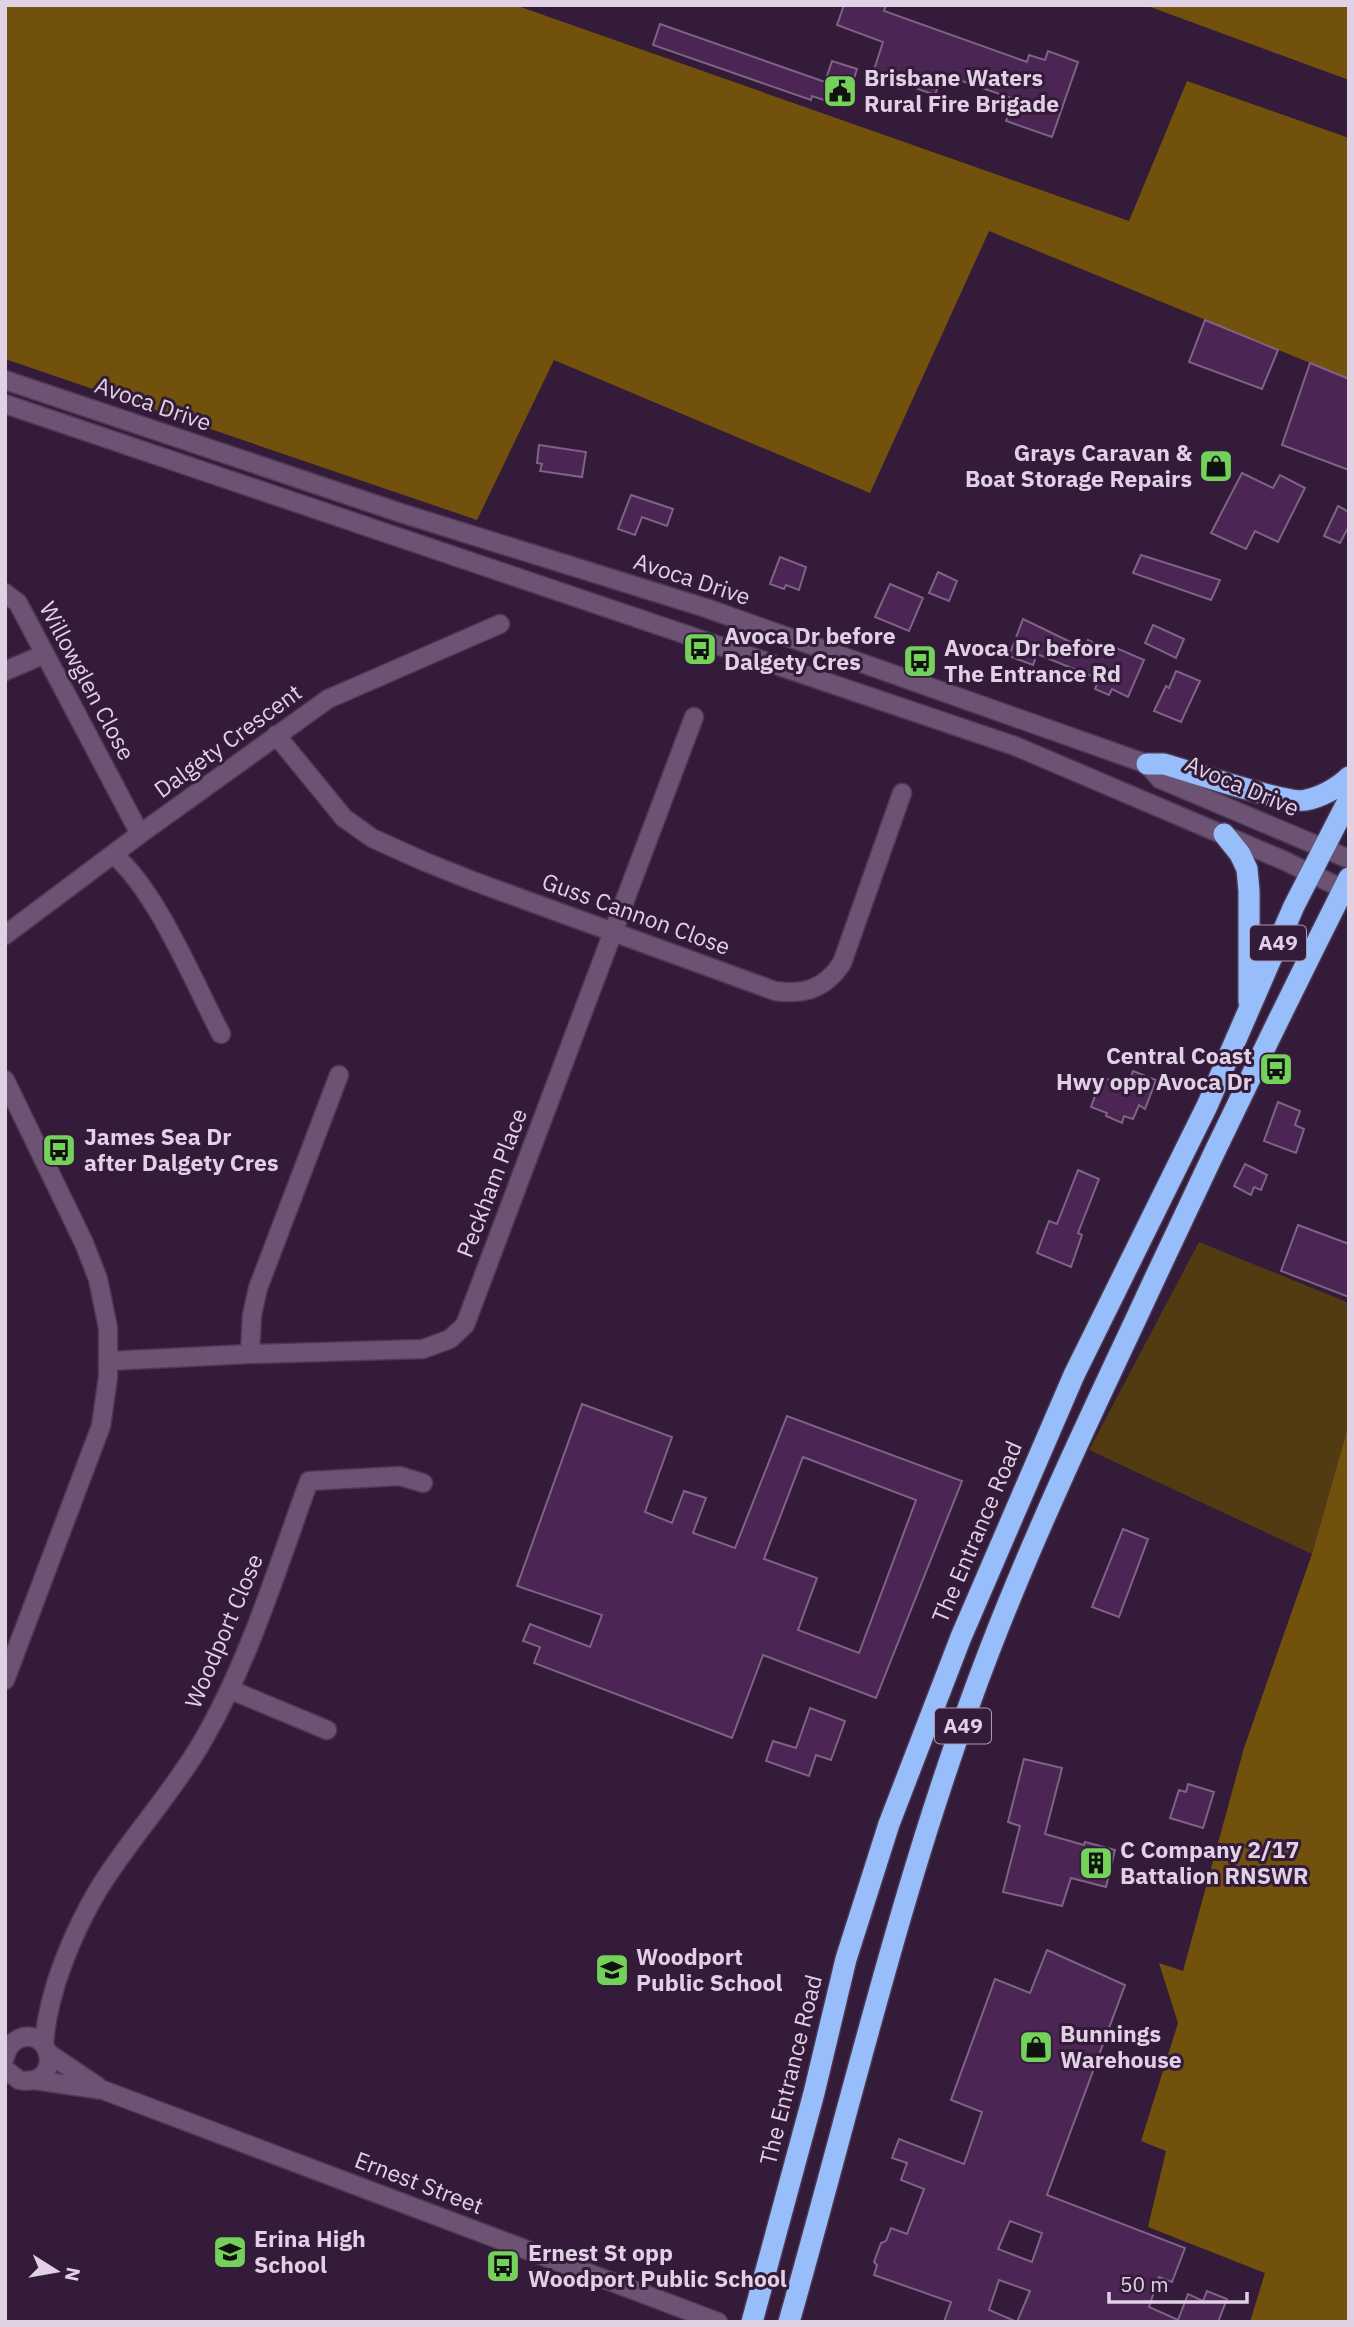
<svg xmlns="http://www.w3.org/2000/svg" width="1354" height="2327" viewBox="0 0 1354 2327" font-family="'IBM Plex Sans',sans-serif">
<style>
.green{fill:#523b11}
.forest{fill:#72510c}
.building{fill:#4b2654;stroke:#7e6385;stroke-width:2;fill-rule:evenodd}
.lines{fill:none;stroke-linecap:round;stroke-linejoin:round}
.street-casing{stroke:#4d3953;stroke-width:21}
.secondary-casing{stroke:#4d3953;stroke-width:21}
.highway-casing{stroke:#4d3953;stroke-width:24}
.street{stroke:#6c5273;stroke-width:18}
.secondary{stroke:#6c5273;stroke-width:18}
.highway{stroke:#97befb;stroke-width:21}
.labels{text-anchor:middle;stroke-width:6;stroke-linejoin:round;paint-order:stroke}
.shield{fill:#331b39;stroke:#ac9ab1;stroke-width:2}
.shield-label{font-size:21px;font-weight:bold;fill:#e0d1e4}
.poi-label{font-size:23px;font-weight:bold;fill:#e0d1e4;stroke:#331b39;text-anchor:start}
.street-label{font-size:23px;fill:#e0d1e4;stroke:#331b39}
</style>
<rect width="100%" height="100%" fill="#331b39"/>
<path class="green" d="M1199,1242L1349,1303V1423L1312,1554L1089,1450Z"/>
<path class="forest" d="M5,5H515L1129,221L1187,81L1349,138V379L989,231L870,493L554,360L477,520L5,359Z
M1145,5H1349V80Z
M1349,1423V2322H1250L1265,2273L1148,2227L1166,2151L1141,2141L1178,2023L1159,1963L1183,1971L1244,1748L1312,1554Z"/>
<path class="building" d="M844,5H886L884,11L1027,62L1029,55L1045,60L1048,51L1078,62L1052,137L1006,121L1014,99L942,74L935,95L873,73L883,42L837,25Z
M660,24L825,82L832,61L857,69L845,107L812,96L811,100L653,45Z
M1205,320L1278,350L1262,389L1189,362Z
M1310,363L1349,379V470L1282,445Z
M539,445L586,452L582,477L540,471L542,464L537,463Z
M1242,473L1273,488L1280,475L1305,488L1278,542L1255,531L1246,549L1211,533Z
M631,495L673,509L667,526L642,517L635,535L618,529Z
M1338,506L1349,512V526L1340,543L1324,536Z
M1141,555L1220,580L1211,600L1133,573Z
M780,557L806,567L799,590L786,585L784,589L770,584Z
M938,572L957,581L949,601L929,593Z
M890,584L923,598L909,631L875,617Z
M1023,619L1085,649L1088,640L1112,652L1114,647L1144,660L1128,697L1112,689L1109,695L1095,689L1099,679L1037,654L1033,665L1009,656Z
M1153,625L1184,639L1176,658L1145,643Z
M1176,671L1200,681L1181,722L1154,711L1166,686L1169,688Z
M1133,1071L1156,1080L1145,1109L1139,1105L1133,1119L1124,1116L1122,1123L1106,1116L1107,1113L1091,1107L1102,1077L1127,1087Z
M1278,1102L1300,1111L1295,1125L1304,1129L1296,1153L1264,1141Z
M1245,1164L1267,1175L1261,1190L1254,1187L1251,1195L1234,1186Z
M1078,1170L1099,1179L1078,1233L1082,1235L1071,1267L1037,1253L1049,1221L1057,1224Z
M1298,1225L1349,1244V1297L1281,1271Z
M582,1404L672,1437L645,1512L672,1523L684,1491L706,1498L693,1533L735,1548L787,1416L962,1481L876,1698L763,1655L732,1738L534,1663L540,1647L523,1641L530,1624L590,1647L602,1615L517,1586ZM803,1457L916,1500L859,1653L798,1630L817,1578L764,1559Z
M1123,1529L1148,1539L1119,1617L1092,1607Z
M810,1708L845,1721L831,1760L816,1755L809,1776L766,1761L773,1741L796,1748Z
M1024,1759L1062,1768L1045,1834L1084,1845L1085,1842L1115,1850L1106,1887L1071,1878L1062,1906L1003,1892L1020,1826L1008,1822Z
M1188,1784L1214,1792L1203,1828L1170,1818L1179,1790L1186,1792Z
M1047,1950L1125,1985L1047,2195L1185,2248L1172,2282L1159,2277L1149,2307L1178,2320L1188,2294L1203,2301L1207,2291L1227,2299L1218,2322H944L951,2302L874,2275L877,2265L874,2262L881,2243L886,2241L891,2228L907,2234L924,2189L901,2180L907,2163L892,2158L899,2139L964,2164L982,2112L951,2100L995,1979L1030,1993ZM1010,2221L1042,2233L1032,2262L998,2249ZM999,2280L1030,2291L1017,2322L989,2310Z"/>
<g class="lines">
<g class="street-casing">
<path id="street" d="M5,593L18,603L140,834
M5,671L45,654
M276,735L344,818L372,838L423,861L473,881L775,991C804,995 825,989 842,963L902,793
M114,855C158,893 193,981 221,1034
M5,935L140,834L328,699L500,624
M250,1354L252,1315L258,1288L339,1075
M108,1361L250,1354L423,1349L450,1339L465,1325L694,717
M231,1690L327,1730
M44,2045C47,1994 72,1934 98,1890C129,1839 172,1794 202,1742C249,1662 277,1568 309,1481L400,1476L423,1483
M48,2053L97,2086
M5,2057C7,2049 11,2043 18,2039C52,2024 65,2088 19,2080L5,2069
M34,2080L103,2090L718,2322"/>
</g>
<g class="secondary-casing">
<path id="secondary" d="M5,380L404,514L706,608L1147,764L1160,779L1349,859
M5,404L1015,746L1285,861L1343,889
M5,1080L84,1243L98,1279L108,1328V1377L101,1426L5,1680"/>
</g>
<g class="highway-casing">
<path id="highway" d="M1147,764H1164C1189,771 1288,805 1306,800C1321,797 1338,788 1349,777
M1224,834L1240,854L1247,869L1249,891V1002
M752,2322L814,2093L846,1959L889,1824L961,1637L1074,1375L1207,1106L1294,906L1349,799
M789,2322C853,2097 905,1868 990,1649C1033,1538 1084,1429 1135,1321C1204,1172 1275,1025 1349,878"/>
</g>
<use href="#street" class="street"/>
<use href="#secondary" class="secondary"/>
<use href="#highway" class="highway"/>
</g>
<defs>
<g id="civic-square" transform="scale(1.75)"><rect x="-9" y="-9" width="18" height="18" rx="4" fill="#74d25b" stroke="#331b39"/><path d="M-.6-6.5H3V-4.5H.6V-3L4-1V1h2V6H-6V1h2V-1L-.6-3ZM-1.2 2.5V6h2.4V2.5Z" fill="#111"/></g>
<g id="shop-square" transform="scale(1.75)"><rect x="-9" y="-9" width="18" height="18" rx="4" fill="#74d25b" stroke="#331b39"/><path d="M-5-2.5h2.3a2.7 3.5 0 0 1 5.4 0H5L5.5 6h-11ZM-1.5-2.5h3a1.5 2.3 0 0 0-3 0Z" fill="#111"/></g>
<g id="bus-square" transform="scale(1.75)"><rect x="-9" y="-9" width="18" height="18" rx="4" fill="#74d25b" stroke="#331b39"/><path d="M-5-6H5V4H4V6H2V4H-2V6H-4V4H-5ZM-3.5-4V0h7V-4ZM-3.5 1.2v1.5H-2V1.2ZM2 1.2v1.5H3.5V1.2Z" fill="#111"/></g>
<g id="building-square" transform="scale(1.75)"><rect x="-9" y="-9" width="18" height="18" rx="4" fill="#74d25b" stroke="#331b39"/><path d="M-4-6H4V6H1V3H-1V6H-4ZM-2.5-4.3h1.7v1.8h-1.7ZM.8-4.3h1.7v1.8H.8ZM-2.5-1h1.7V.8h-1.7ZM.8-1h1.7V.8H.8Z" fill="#111"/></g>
<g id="school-square" transform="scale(1.75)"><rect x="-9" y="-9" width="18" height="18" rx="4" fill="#74d25b" stroke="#331b39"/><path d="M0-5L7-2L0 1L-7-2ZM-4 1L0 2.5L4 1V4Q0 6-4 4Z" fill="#111"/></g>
</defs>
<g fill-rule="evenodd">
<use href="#civic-square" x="840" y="91"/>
<use href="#shop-square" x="1216" y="466"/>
<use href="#bus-square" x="700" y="649"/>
<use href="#bus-square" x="920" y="661"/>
<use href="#bus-square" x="1276" y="1069"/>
<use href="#bus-square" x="59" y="1150"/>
<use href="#building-square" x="1096" y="1863"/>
<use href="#school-square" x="612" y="1970"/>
<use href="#shop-square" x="1036" y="2047"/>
<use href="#school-square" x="230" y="2252"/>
<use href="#bus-square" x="503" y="2266"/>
</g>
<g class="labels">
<g class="shield">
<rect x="1250" y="925.5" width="56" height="35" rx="5"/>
<rect x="935" y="1708.5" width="56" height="35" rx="5"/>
</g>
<g class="shield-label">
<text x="1278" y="950">A49</text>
<text x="963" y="1733">A49</text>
</g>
<g class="poi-label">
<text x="864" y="86">Brisbane Waters<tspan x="864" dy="26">Rural Fire Brigade</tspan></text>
<text x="1192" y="461" text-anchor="end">Grays Caravan &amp;<tspan x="1192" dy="26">Boat Storage Repairs</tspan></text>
<text x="724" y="644">Avoca Dr before<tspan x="724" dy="26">Dalgety Cres</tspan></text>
<text x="944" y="656">Avoca Dr before<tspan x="944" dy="26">The Entrance Rd</tspan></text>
<text x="1252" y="1064" text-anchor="end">Central Coast<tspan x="1252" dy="26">Hwy opp Avoca Dr</tspan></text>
<text x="84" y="1145">James Sea Dr<tspan x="84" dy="26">after Dalgety Cres</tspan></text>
<text x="1120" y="1858">C Company 2/17<tspan x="1120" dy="26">Battalion RNSWR</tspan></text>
<text x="636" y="1965">Woodport<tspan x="636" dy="26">Public School</tspan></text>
<text x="1060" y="2042">Bunnings<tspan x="1060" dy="26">Warehouse</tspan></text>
<text x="254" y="2247">Erina High<tspan x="254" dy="26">School</tspan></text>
<text x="528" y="2261">Ernest St opp<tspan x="528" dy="26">Woodport Public School</tspan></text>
</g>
<g class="street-label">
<text transform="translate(153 404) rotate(19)" y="8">Avoca Drive</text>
<text transform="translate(692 579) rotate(18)" y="8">Avoca Drive</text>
<text transform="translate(87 681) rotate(62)" y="8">Willowglen Close</text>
<text transform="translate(228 741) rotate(-36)" y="8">Dalgety Crescent</text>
<text transform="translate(1242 786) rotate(23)" y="8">Avoca Drive</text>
<text transform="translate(636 914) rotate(20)" y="8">Guss Cannon Close</text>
<text transform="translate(492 1183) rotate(-69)" y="8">Peckham Place</text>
<text transform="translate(977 1532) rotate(-67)" y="8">The Entrance Road</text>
<text transform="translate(224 1631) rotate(-67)" y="8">Woodport Close</text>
<text transform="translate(791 2070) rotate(-76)" y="8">The Entrance Road</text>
<text transform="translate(419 2183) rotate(21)" y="8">Ernest Street</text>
</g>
</g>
<rect width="1354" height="2327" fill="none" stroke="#e0d1e4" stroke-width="14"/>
<g transform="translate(56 2271) rotate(101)" stroke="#331b39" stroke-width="5" paint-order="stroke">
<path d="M0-5L12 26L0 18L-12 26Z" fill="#e0d1e4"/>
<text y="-10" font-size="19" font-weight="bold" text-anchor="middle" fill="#e0d1e4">N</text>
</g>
<path d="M1109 2292v10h138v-10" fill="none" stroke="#e0d1e4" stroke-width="3.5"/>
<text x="1120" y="2292" font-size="21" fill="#e0d1e4" stroke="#331b39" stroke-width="5" paint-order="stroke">50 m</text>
</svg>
